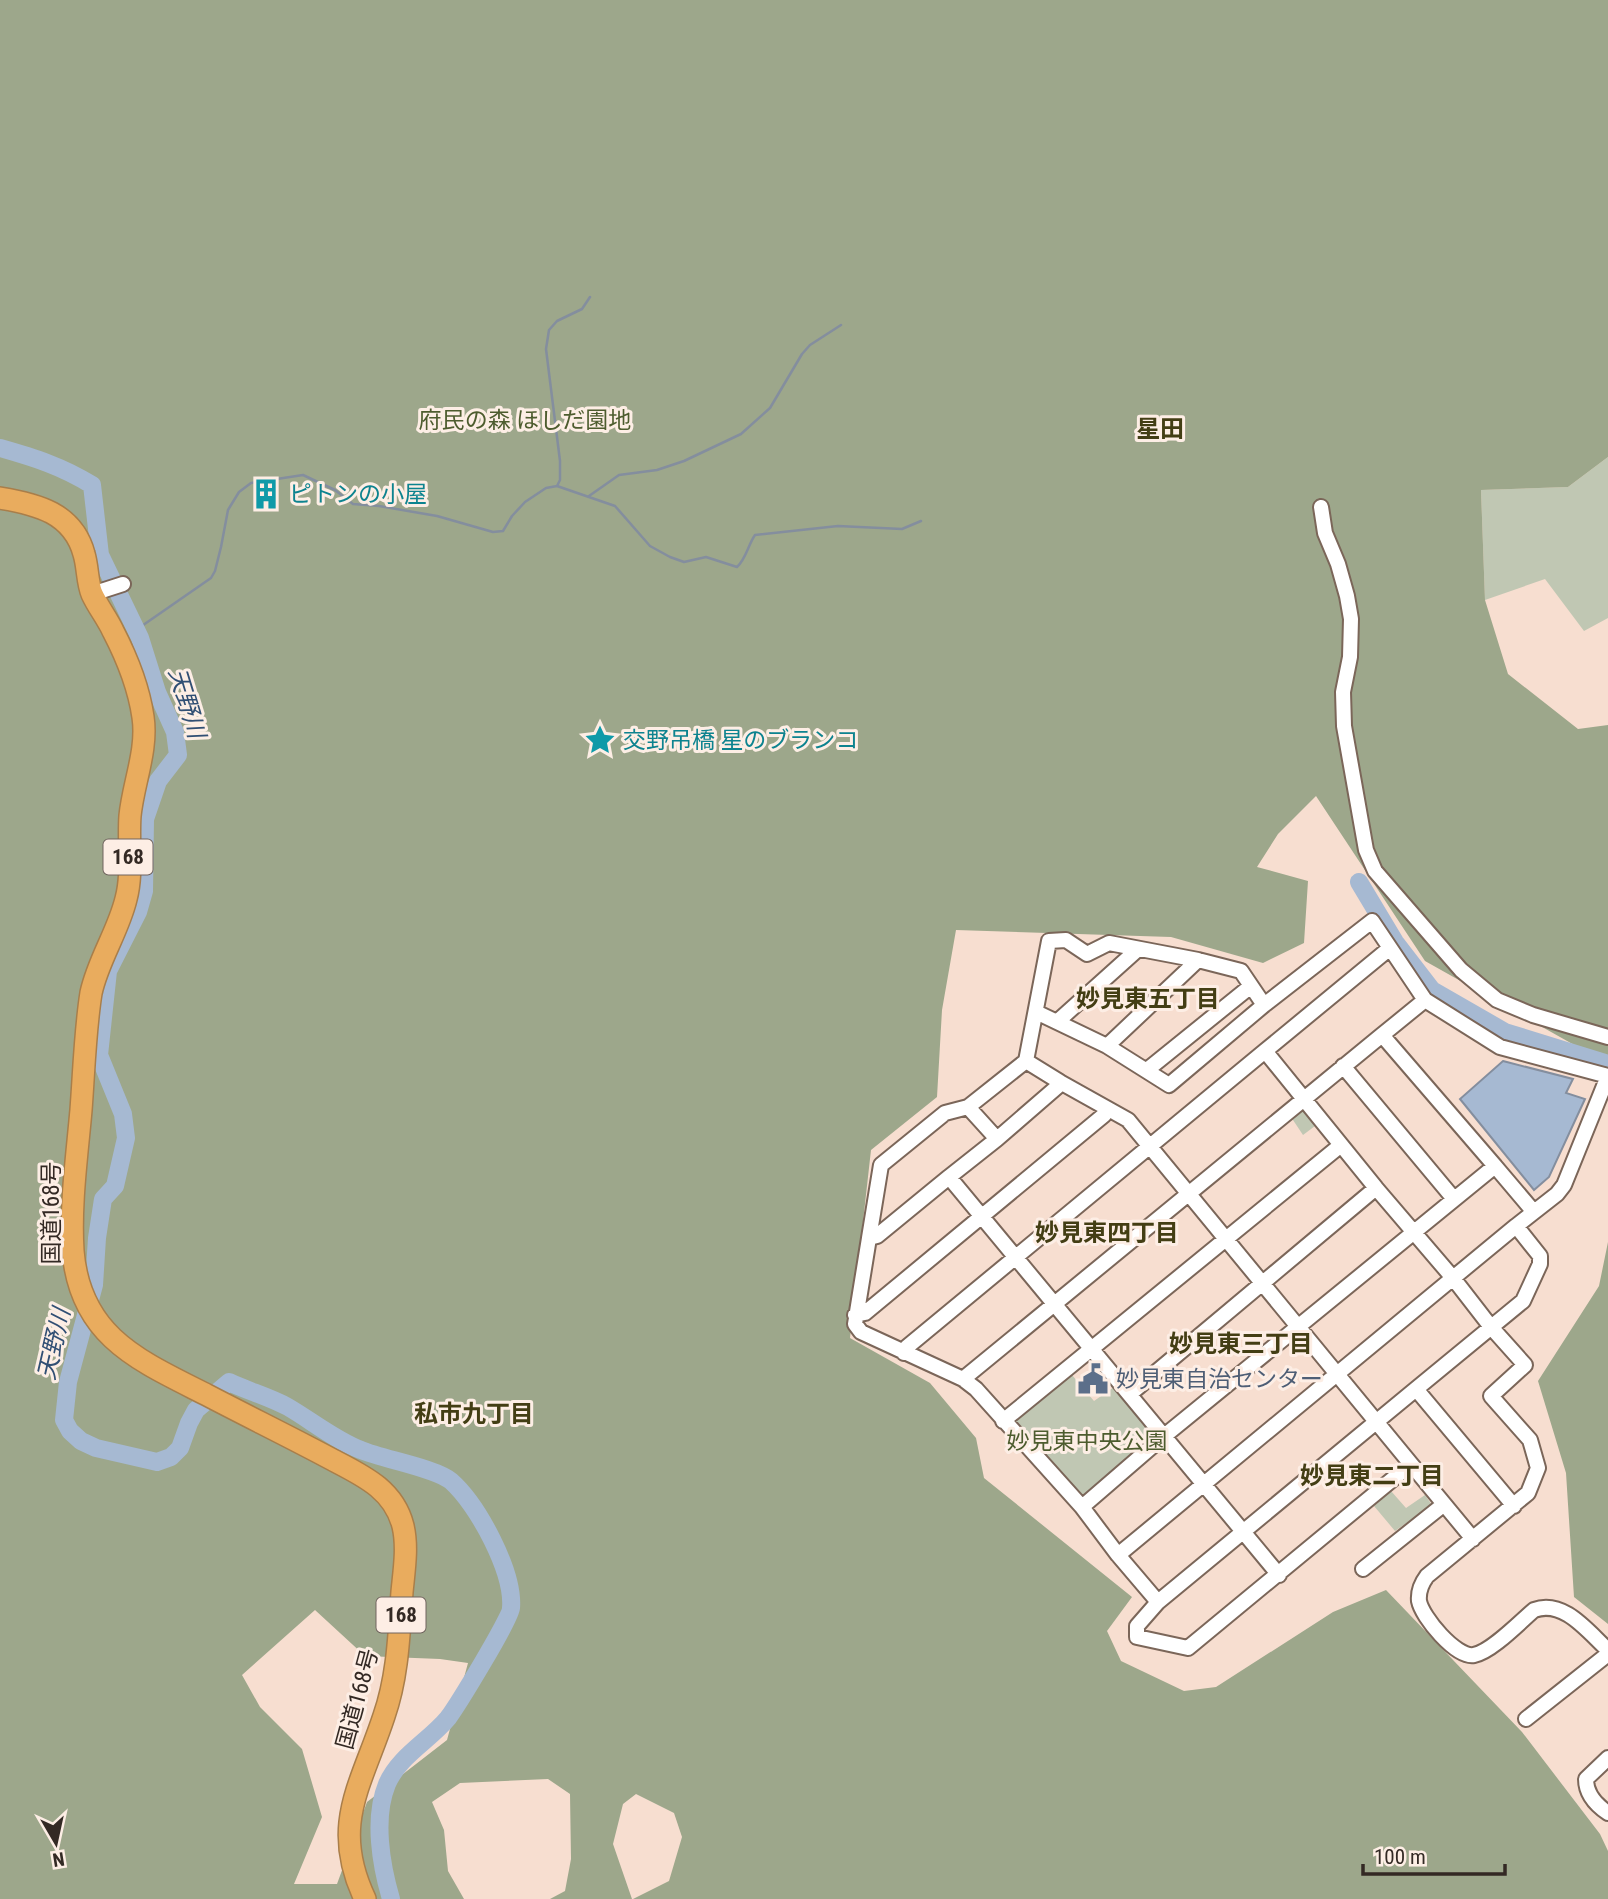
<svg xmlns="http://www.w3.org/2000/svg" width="1608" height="1899" viewBox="0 0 1608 1899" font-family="'Roboto Condensed','Noto Sans JP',sans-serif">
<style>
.green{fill:#c0c7b3}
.forest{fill:#9da78b;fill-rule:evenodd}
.water{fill:#a6b9d2;stroke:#848e9e;stroke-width:2}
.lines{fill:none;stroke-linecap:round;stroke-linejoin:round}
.stream{stroke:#848e9e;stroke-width:2.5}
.river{stroke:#a6b9d2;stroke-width:18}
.minor-casing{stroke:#7b6659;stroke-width:18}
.highway-casing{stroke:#a97e4a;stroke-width:24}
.minor{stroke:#fff;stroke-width:14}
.highway{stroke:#e9ac5e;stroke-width:21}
.labels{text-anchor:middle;stroke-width:6;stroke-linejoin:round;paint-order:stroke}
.shield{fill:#fdeee5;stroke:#70645e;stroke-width:2}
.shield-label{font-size:21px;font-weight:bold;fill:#332924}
.park-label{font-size:23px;fill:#4d5c2e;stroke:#fdeee5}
.culture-label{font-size:23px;fill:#0d838f;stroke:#fdeee5;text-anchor:start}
.street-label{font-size:23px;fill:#332924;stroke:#fdeee5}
.service-label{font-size:23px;fill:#4e5e75;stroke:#fdeee5;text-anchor:start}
.neighbourhood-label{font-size:24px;font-weight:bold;fill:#433e14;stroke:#fdeee5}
.water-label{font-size:24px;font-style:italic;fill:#314f74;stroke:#fdeee5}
</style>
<rect width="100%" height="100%" fill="#f7ded0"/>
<path class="green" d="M1608,457V618L1584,631L1545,579L1485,600L1481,490L1568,487Z
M1305,1106L1319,1123L1303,1135L1291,1117Z
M1072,1375L1094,1401L1114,1387L1156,1436L1082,1496L1015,1420Z
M1391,1491L1406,1508L1425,1495L1432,1505L1395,1531L1374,1506Z"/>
<path class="forest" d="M0,0H1608V457L1568,487L1481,490L1485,600L1508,674L1578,729L1608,725V1064L1425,961L1316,796L1278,834L1257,867L1308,881L1304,943L1263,963L1171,937L956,930L942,1010L937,1097L871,1150L850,1338L930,1383L976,1438L984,1478L1132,1597L1107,1631L1121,1661L1184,1691L1216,1687L1333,1612L1386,1590L1522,1732L1600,1834L1608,1851V1899H633L669,1881L682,1837L674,1813L636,1794L623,1804L613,1844L632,1899H550L565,1891L571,1859L570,1794L548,1779L460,1783L432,1802L444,1830L448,1871L464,1899H0ZM315,1610L365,1656L440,1659L468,1663L447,1740L367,1802L337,1884H294L322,1817L302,1749L260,1707L242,1675Z
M1608,1242V1624L1574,1597L1566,1473L1538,1381L1599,1286Z"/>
<path class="water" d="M1503,1061L1573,1079L1566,1093L1585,1099L1549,1177L1534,1190L1460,1099Z"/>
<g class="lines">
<path class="stream" d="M557,486L560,480V461L546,349L549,330L557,321L582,309L590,297
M589,496L619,475L657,470L684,461L741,434L770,408L802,354L810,345L841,325
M136,630L211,578L215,571L221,547L228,510L239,492L251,483L303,475L335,490L353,504L379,506L437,516L493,532L503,531L512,516L525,502L546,488L557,486L615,506L650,546L670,557L684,562L706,557L737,567C746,559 748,545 755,535L838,526L902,529L921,521"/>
<path class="river" d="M0,448C35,458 61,466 92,485L100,555L140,638L157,692L175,732L178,755L158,781L145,819L144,891L138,912L108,971L99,1055L123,1114L126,1138L115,1186L103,1199L97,1238L94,1285L68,1382L64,1420L70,1431L81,1441L96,1448L157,1462L171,1457L180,1448L189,1423L196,1410L229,1382C248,1391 270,1397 288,1407C312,1421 335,1440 361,1450C382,1459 436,1468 451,1481C478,1505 514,1572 511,1608C511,1618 457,1706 448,1718C429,1741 399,1756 387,1784C373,1818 381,1865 391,1899
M1359,882L1395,942L1432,990L1505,1032L1608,1064"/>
<g class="minor-casing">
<path id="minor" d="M1321,507L1325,533L1338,564L1347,596L1351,619L1350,657L1343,692L1344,726L1366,850L1375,871L1461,970L1497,1000L1533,1015L1608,1037
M92,594L123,584
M1425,1000L1500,1047L1608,1076
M1036,1012L1107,1046L1169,1085L1264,1005
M1058,1021L1137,950
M1107,1046L1198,960
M1265,1051L1390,948
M1343,1066L1454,1199
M1147,1070L1251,986
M1060,1082L1128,1120L1411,1464
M997,1139L1057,1087L1060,1082L1026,1061
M949,1177L997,1139L968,1107
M1534,1212L1557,1194L1564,1185L1608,1076
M869,1238L881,1165L945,1113L968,1107L1026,1061L1049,941L1066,940L1087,954L1109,943L1198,960L1241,971L1264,1005L1372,921L1425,1000L1382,1035L1495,1166
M855,1315L865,1313L1104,1115L1107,1109
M904,1353L907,1347L1265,1051L1376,1188L1453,1278L1118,1555L1158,1602L1137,1626V1637L1188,1648L1411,1464L1473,1539
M963,1379L1382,1035
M1416,1389L1523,1301L1540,1264V1256L1516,1226L1453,1278L1491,1327L1525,1365L1491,1396L1530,1440L1538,1468L1528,1493L1427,1576C1421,1584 1418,1591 1419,1601C1422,1617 1456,1658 1474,1655C1491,1652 1520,1622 1534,1610C1564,1599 1588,1632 1608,1650
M1130,1394L1376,1188
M1003,1421L1341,1145
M1082,1507L1163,1437L1495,1166L1534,1212L1516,1226
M1118,1555L1082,1507L976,1389L963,1379L861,1332L855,1324L869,1238L877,1236L949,1177L1279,1575
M1363,1569L1443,1505
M1158,1602L1416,1389L1514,1506
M1526,1719L1608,1654
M1608,1758L1586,1779C1586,1794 1596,1805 1608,1813"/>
</g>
<g class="highway-casing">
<path id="highway" d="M0,498C37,504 73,513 84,554C88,567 87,582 92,594C98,607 107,618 113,631C126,656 139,689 143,717C148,750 133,784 130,816C128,843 133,873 126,899C118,932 98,960 91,993C85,1031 84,1071 81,1110C77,1156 70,1205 73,1251C80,1337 140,1361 207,1395C249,1417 292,1438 333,1460C364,1476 394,1490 403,1526C408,1547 404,1571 402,1592C399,1634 398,1676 384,1716C361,1786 330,1825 365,1899"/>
</g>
<use href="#minor" class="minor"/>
<use href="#highway" class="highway"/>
</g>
<defs>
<g id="building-bare" transform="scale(2.415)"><path d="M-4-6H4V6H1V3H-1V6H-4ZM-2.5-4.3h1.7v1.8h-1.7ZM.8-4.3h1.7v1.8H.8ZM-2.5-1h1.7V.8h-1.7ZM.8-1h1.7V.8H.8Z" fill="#0f9aa8" stroke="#fdeee5" stroke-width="2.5" paint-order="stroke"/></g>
<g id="sight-bare" transform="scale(2.415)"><path d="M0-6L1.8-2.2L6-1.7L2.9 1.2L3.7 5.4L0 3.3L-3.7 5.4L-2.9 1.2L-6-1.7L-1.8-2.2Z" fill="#0f9aa8" stroke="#fdeee5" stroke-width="2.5" paint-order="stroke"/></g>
<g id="civic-bare" transform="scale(2.415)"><path d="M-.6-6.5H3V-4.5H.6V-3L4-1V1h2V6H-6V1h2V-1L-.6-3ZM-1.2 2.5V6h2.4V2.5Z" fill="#5c6f8a" stroke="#fdeee5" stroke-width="2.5" paint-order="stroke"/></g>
</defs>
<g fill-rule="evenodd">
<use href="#building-bare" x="266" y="494"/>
<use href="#sight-bare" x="600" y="740"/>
<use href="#civic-bare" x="1093" y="1379"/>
</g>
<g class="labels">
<g class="shield">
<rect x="103.5" y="839.5" width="49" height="35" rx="5"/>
<rect x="376.5" y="1597.5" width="49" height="35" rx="5"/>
</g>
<g class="shield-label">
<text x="128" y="864">168</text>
<text x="401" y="1622">168</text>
</g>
<g class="park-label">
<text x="525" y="428">府民の森 ほしだ園地</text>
<text x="1087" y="1449">妙見東中央公園</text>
</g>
<g class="culture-label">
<text x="289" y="502">ピトンの小屋</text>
<text x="623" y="748">交野吊橋 星のブランコ</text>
</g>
<g class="street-label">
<text transform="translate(51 1213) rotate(-90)" y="8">国道168号</text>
<text transform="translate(357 1699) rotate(-75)" y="8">国道168号</text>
</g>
<g class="service-label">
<text x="1116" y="1387">妙見東自治センター</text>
</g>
<g class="neighbourhood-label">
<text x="1160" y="437">星田</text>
<text x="1148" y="1007">妙見東五丁目</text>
<text x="1107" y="1241">妙見東四丁目</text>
<text x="1241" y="1352">妙見東三丁目</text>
<text x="474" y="1422">私市九丁目</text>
<text x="1372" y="1484">妙見東二丁目</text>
</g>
<g class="water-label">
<text transform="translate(187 703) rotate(73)" y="8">天野川</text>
<text transform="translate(54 1344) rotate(-77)" y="8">天野川</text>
</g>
</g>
<g transform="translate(56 1843) rotate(171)" stroke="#fdeee5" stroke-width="5" paint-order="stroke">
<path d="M0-5L12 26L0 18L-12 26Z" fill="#332924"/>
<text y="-10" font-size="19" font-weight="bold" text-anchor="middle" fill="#332924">N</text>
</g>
<path d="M1363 1864v10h142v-10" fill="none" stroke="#332924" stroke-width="3.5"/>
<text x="1374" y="1864" font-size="21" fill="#332924" stroke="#fdeee5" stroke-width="5" paint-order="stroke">100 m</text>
</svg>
